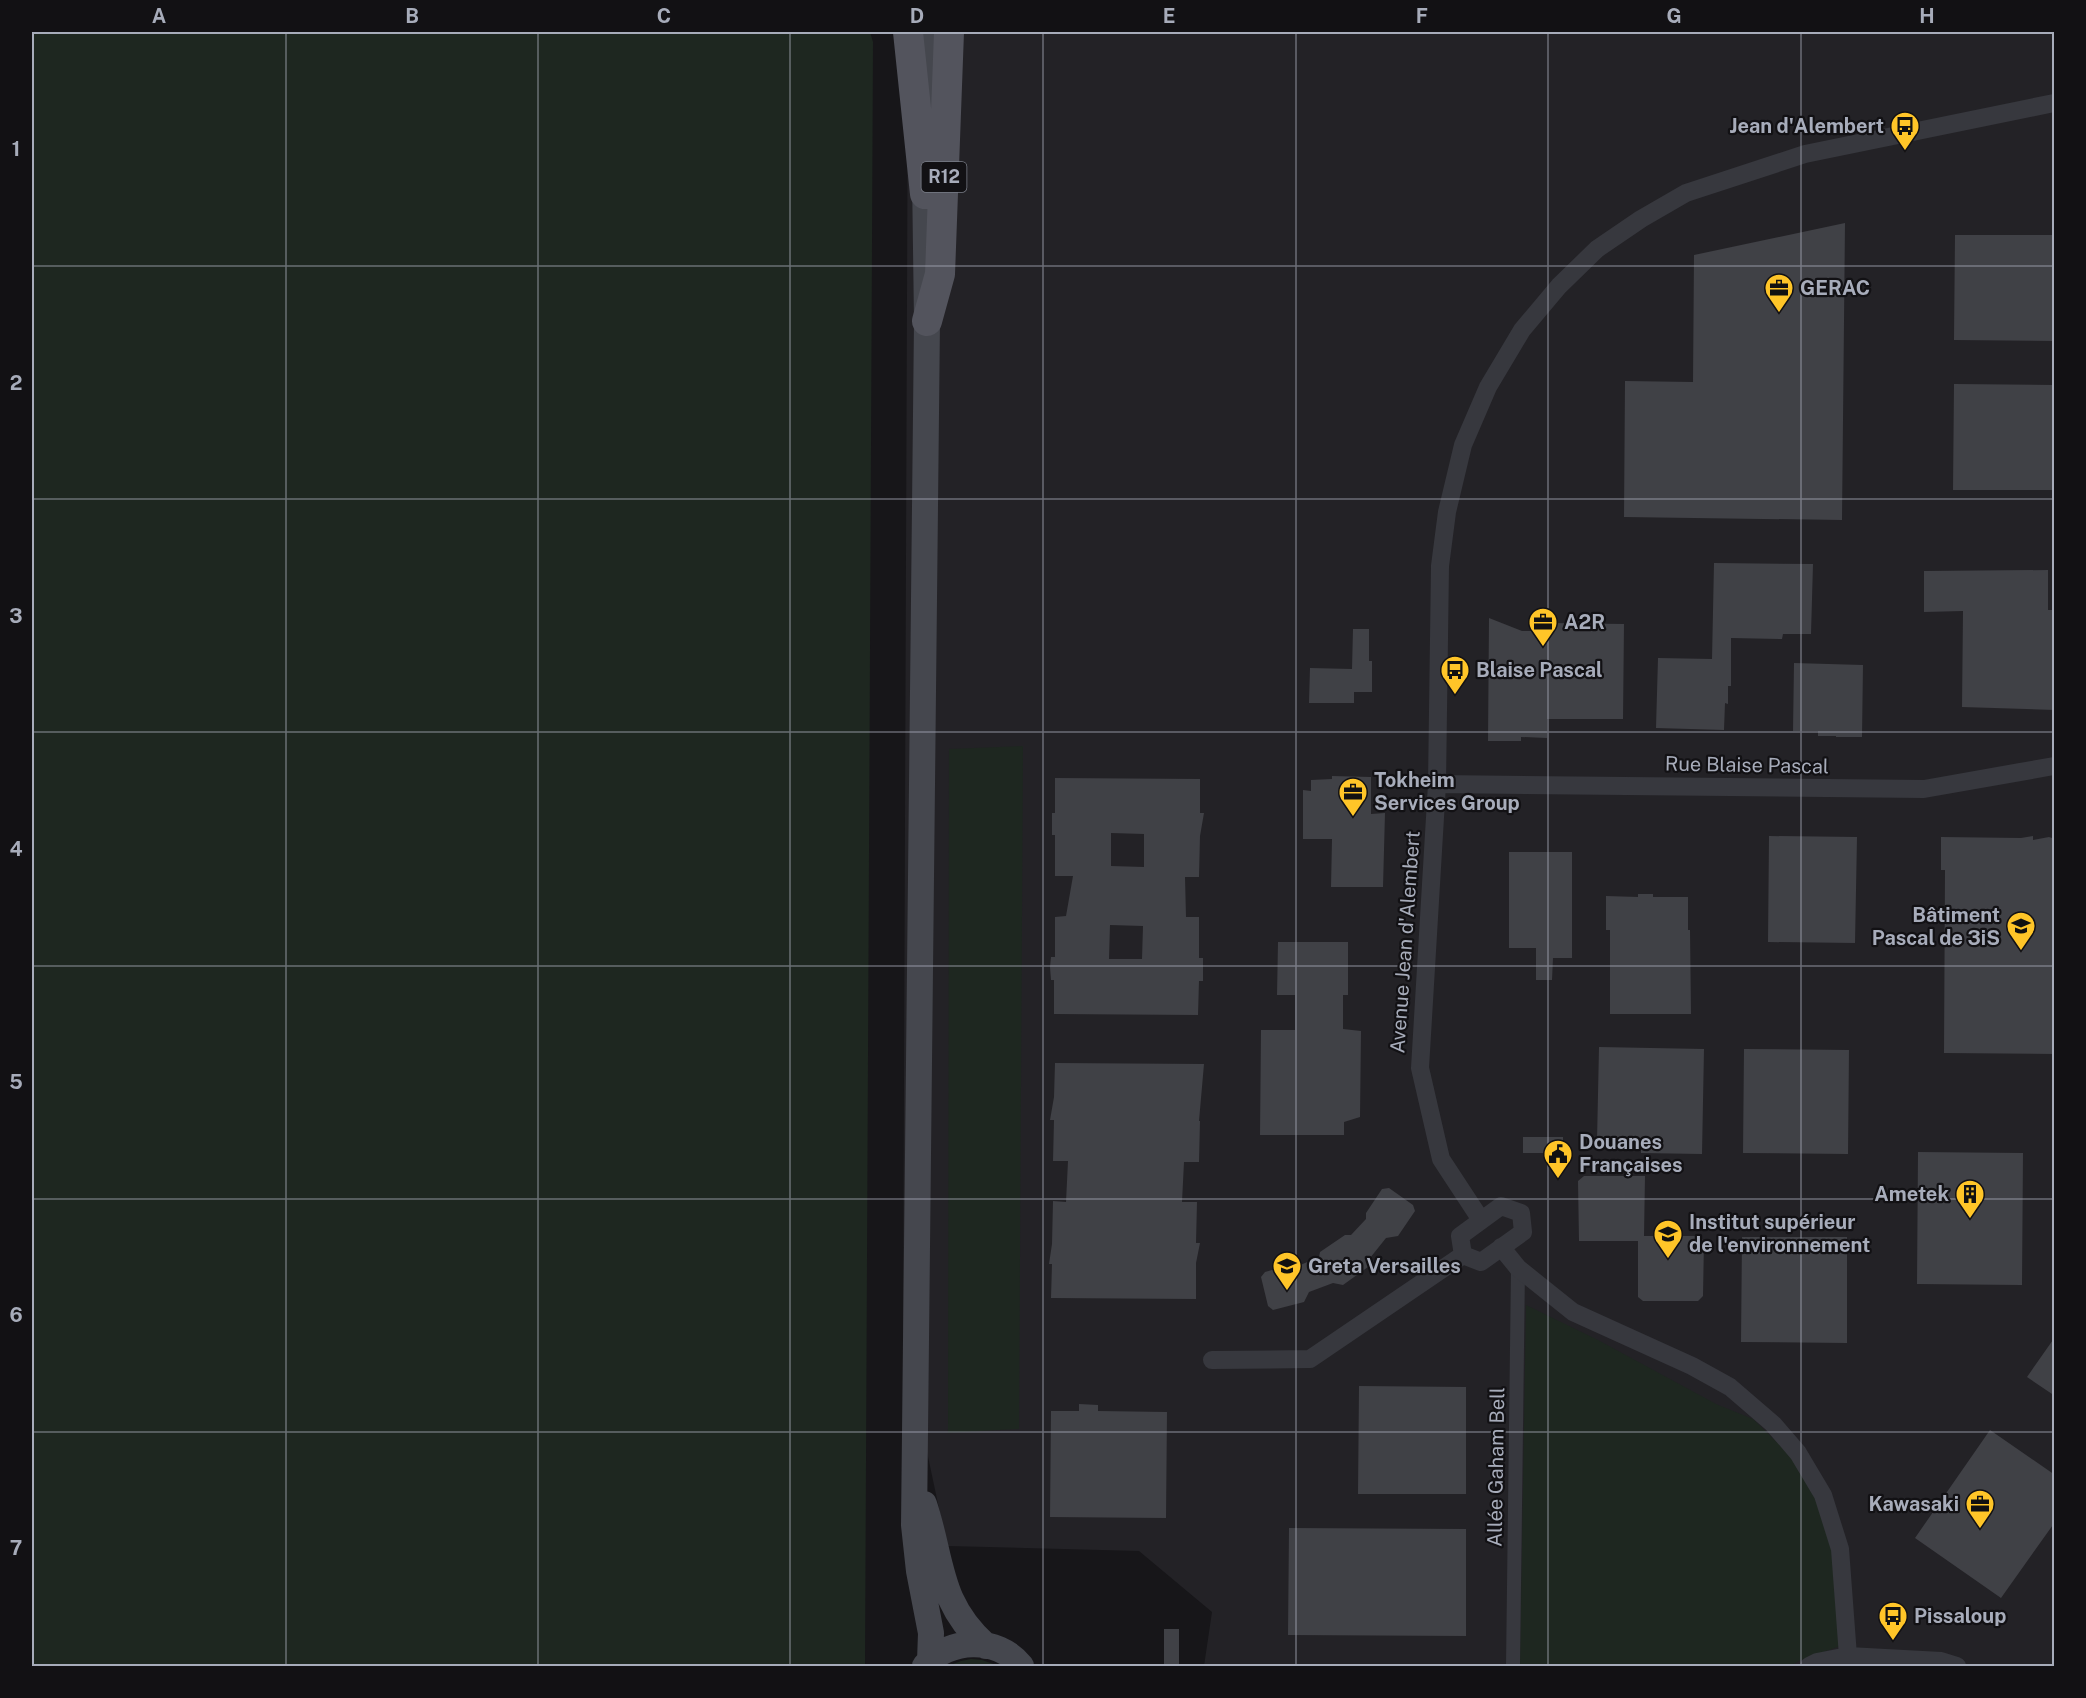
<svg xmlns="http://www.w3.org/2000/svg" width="2086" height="1698" viewBox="0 0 2086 1698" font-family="'Public Sans',sans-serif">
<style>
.built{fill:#232226}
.green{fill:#1e2720}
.building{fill:#404146;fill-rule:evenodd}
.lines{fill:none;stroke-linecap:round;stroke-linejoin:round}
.pedestrian{stroke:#37383e;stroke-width:14}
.minor{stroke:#37383e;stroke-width:18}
.secondary{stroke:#45474e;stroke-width:26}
.primary{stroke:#53545d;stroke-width:30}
.grid{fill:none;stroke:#a7acba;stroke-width:1.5;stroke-opacity:0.55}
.labels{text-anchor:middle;stroke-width:4.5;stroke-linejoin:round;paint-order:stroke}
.shield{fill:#121114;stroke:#7a7e88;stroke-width:1.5}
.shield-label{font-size:18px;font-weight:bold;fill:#a7acba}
.poi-label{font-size:20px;font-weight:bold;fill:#a7acba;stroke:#121114;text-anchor:start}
.street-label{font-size:20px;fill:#a7acba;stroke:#121114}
.neatline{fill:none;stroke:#a7acba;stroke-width:2}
.grid-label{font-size:20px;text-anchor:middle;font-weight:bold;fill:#a7acba}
</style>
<rect width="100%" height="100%" fill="#171619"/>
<path class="built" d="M908,32H2054V1666H1204L1212,1612L1139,1551L947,1546L903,1339Z"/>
<path class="green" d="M32,32H870L873,42L865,1666H32Z
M1023,746L1019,1429L948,1433L949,749Z
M1526,1305L1598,1340L1716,1404L1753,1419L1790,1455L1815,1498L1833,1553L1840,1646L1799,1661L1790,1666H1520Z
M971,1659L982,1660L999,1666H948L961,1661Z"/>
<path class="building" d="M1845,223L1842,520L1624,517L1625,381L1693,382L1694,255Z
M1955,235H2055V341L1954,340Z
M1954,384L2055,385V490H1953Z
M1714,563L1813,564L1811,634H1783L1782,639L1731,638V686H1728V704L1725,703L1724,730L1656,728L1658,658L1712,659Z
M2048,570V610H2055V710L1962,707L1963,611L1924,612V571Z
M1489,618L1522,631H1549V623L1624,624L1623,719H1547V738L1521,737V741H1488Z
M1353,629H1369V661H1372V692H1354V703H1309L1310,668L1352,669Z
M1794,663L1863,665L1862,737H1836V736H1818V731H1793Z
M1332,776L1371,777V814L1385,813L1383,887H1331L1332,839H1303V790L1311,791V780L1332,779Z
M1055,778L1200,779V813H1204L1200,836L1199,877H1185L1186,917H1199V958H1203V981H1199L1198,1015L1054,1014V980H1051L1050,967L1051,957H1055V917L1066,916L1073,876H1055V835H1052V813H1055ZM1111,833L1144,834V867L1111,866ZM1110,925L1143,926L1142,959H1109Z
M1769,836L1857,837L1855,943L1768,942Z
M2033,836V840L2049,837L2055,839V1054L1944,1053L1945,870H1941V837L2021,838Z
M1509,852H1572V958H1553L1552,980H1536V948H1509Z
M1638,894H1653V897H1688V930H1690L1691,1014H1610V930H1606V896L1638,897Z
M1278,942H1348V995H1343V1029L1361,1031L1360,1117L1344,1122V1135H1260L1261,1030H1295V995H1277Z
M1599,1047L1704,1049L1702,1154L1641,1153V1141H1597Z
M1744,1049L1849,1050L1848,1154L1743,1153Z
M1055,1063L1204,1064L1199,1121H1200L1199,1162H1184L1182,1202H1197L1196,1243H1200L1196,1263V1299L1051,1298L1052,1264H1049L1052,1244L1053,1201L1066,1202L1068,1161H1053L1054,1120H1050L1054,1097Z
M1523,1137H1563V1153H1523Z
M1918,1152L2023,1153L2022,1285L1917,1284Z
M1584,1176H1645L1644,1236H1699L1704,1241L1703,1296L1698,1301H1643L1638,1297V1241H1579L1578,1181Z
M1389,1188L1413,1205L1415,1211L1398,1236L1386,1238L1370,1258L1368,1267L1343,1285L1333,1283L1309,1292L1304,1302L1273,1310L1268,1306L1261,1277L1265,1272L1294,1264L1298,1266L1319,1257L1320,1252L1345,1235H1351L1366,1219V1213L1382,1189Z
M1742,1237H1847V1343L1741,1342Z
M2055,1337V1396L2027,1377Z
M1359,1386L1466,1387V1494H1358Z
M1079,1404L1098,1405V1411L1167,1412L1166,1518L1050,1517L1051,1411H1079Z
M1990,1430L2055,1475V1522L2001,1598L1915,1538Z
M1289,1528L1466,1529V1636L1288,1635Z
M1164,1629H1179V1666H1164Z"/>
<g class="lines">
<path class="pedestrian" d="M1513,1666L1518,1268"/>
<path class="minor" d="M1437,784L1924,789L2054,766
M1501,1206L1521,1213L1523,1232L1481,1262L1463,1255L1460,1236Z
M1481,1220L1441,1159L1420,1068L1437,784L1440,566L1447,512L1463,445L1488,387L1522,330L1559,286L1597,249L1641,219L1686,193L1805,154L2054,103
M1501,1247L1518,1268L1573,1312L1692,1366L1730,1387L1773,1424L1798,1453L1823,1495L1840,1549L1848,1656
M1212,1360L1310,1359L1463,1255
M1809,1666L1817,1662L1848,1656L1941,1661L1957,1666"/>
<path class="secondary" d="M926,99L927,32
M925,175L927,321L914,1525L919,1571L931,1633L930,1661
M924,1504C943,1561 937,1602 986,1646
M925,1666C948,1638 998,1636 1021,1666"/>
<path class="primary" d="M908,32L925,194
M927,321L940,274L949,32"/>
</g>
<path class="grid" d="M286,32V1666M538,32V1666M790,32V1666M1043,32V1666M1296,32V1666M1548,32V1666M1801,32V1666M32,266H2054M32,499H2054M32,732H2054M32,966H2054M32,1199H2054M32,1432H2054"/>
<defs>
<g id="bus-pin" transform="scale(1.5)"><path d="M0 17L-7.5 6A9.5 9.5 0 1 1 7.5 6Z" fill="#ffc528" stroke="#121114"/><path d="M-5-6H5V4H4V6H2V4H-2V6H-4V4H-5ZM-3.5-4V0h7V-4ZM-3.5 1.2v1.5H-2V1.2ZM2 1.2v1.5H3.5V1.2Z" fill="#111"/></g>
<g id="office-pin" transform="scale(1.5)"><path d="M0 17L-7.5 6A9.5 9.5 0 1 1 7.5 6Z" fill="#ffc528" stroke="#121114"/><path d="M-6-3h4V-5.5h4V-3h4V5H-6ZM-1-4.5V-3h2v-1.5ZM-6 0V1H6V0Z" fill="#111"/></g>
<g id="university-pin" transform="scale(1.5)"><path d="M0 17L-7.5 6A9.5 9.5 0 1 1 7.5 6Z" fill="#ffc528" stroke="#121114"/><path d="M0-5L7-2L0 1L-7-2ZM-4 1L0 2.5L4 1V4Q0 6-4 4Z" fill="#111"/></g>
<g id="civic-pin" transform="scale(1.5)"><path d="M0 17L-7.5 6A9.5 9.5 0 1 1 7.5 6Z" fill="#ffc528" stroke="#121114"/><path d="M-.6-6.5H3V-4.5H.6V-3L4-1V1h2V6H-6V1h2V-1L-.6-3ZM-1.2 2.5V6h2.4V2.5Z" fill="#111"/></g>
<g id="building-pin" transform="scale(1.5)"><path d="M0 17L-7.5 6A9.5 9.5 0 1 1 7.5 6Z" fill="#ffc528" stroke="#121114"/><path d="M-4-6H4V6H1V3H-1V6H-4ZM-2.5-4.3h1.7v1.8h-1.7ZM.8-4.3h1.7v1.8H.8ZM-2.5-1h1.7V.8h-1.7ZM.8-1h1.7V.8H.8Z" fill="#111"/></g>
</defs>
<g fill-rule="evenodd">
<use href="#bus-pin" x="1905" y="126"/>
<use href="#office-pin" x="1779" y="288"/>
<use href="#office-pin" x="1543" y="622"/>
<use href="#bus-pin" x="1455" y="670"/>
<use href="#office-pin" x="1353" y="792"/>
<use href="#university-pin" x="2021" y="926"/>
<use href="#civic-pin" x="1558" y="1154"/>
<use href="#building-pin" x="1970" y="1194"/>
<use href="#university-pin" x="1668" y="1234"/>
<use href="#university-pin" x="1287" y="1266"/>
<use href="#office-pin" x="1980" y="1504"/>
<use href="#bus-pin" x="1893" y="1616"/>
</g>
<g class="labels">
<rect class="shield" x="921.5" y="162" width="45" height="30" rx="4.5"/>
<g class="shield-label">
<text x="944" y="183">R12</text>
</g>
<g class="poi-label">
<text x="1884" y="133" text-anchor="end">Jean d'Alembert</text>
<text x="1800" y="295">GERAC</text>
<text x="1564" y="629">A2R</text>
<text x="1476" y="677">Blaise Pascal</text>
<text x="1374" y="787">Tokheim<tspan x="1374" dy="23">Services Group</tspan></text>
<text x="2000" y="922" text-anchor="end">Bâtiment<tspan x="2000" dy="23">Pascal de 3iS</tspan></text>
<text x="1579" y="1149">Douanes<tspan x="1579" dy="23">Françaises</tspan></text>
<text x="1949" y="1201" text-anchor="end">Ametek</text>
<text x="1689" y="1229">Institut supérieur<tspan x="1689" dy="23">de l'environnement</tspan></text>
<text x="1308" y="1273">Greta Versailles</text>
<text x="1959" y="1511" text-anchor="end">Kawasaki</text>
<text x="1914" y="1623">Pissaloup</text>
</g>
<g class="street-label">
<text transform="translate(1747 765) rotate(1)" y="7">Rue Blaise Pascal</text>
<text transform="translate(1405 942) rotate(-86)" y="7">Avenue Jean d'Alembert</text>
<text transform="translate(1496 1467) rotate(-89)" y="7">Allée Gaham Bell</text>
</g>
</g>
<rect width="2086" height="1698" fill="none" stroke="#121114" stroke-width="66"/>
<rect x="33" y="33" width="2020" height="1632" class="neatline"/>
<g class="grid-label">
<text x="159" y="23">A</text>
<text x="412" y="23">B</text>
<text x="664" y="23">C</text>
<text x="917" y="23">D</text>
<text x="1169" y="23">E</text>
<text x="1422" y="23">F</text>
<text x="1674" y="23">G</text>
<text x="1927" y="23">H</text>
<text x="16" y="156">1</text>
<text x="16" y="390">2</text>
<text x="16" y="623">3</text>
<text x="16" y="856">4</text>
<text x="16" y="1089">5</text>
<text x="16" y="1322">6</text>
<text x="16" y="1555">7</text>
</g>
</svg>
